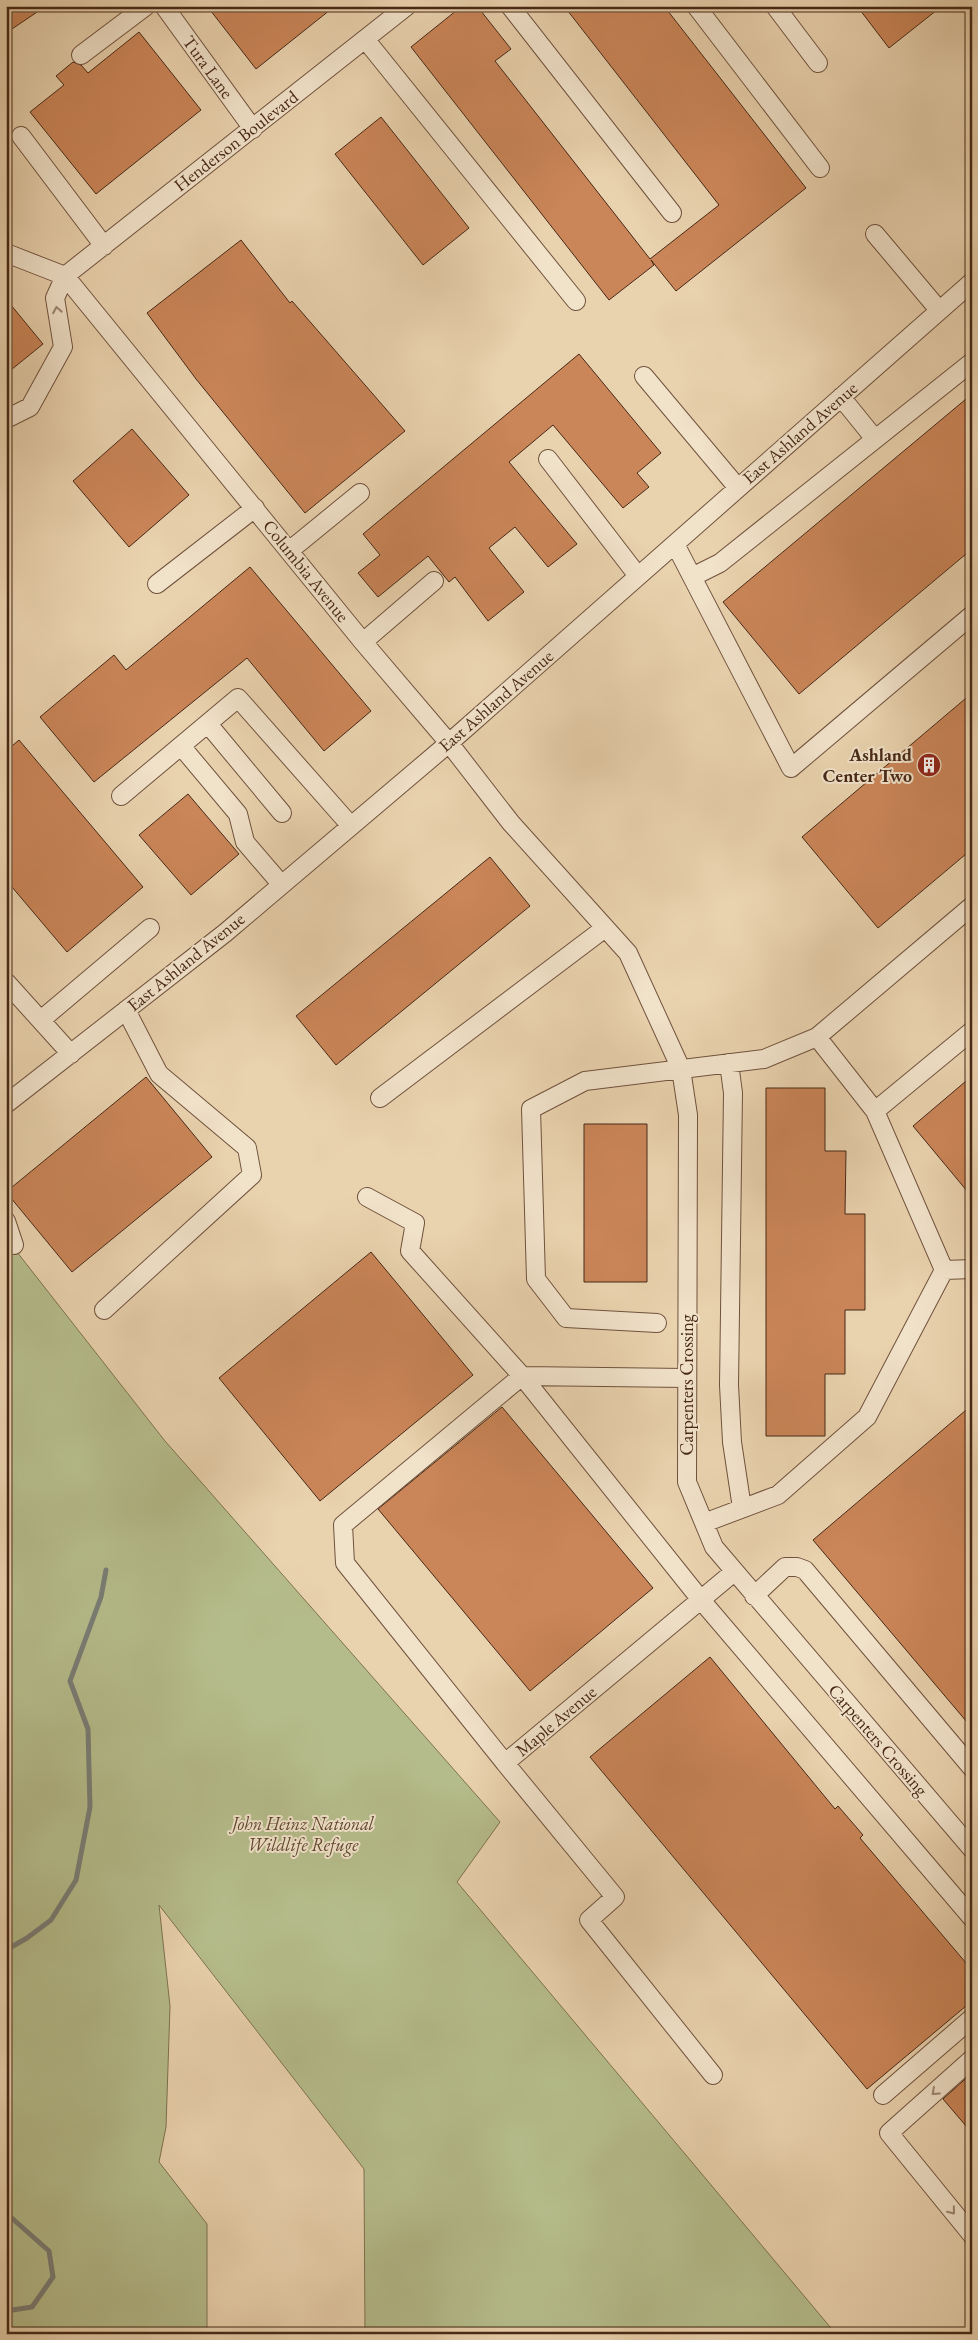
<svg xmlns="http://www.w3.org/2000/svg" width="978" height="2340" viewBox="0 0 978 2340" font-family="'EB Garamond',serif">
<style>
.green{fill:#b5bc8b;stroke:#7e7251}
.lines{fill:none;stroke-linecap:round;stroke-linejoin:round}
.stream{stroke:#797d75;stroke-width:5}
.building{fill:#ca8558;stroke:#472817}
.minor-casing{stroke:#70523d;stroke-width:20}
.minor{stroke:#f1e2ca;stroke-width:18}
.oneway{stroke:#9c8570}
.labels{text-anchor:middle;stroke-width:4;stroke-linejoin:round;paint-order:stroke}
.street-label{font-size:18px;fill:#472817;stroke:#f1e2ca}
.poi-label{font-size:18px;font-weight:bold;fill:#472817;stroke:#f1e2ca;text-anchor:end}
.park-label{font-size:18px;font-style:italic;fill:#5d462e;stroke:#f1e2ca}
</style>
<rect width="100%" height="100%" fill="#e9d2ae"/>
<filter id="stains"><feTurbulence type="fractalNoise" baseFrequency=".004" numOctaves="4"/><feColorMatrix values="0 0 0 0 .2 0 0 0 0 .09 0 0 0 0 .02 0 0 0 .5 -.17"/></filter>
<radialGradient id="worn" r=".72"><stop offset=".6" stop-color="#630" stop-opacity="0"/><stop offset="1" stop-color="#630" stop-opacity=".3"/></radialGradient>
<path class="green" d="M6,1238L165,1441L500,1822L457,1882L836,2334H365L364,2169L159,1905L170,2006L166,2127L159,2162L207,2224V2334H6Z"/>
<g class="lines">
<path class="stream" d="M6,1950L27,1938L51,1920L76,1880L90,1807L88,1729L70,1681L101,1597L106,1570
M6,2213L49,2251L53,2277L32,2307L6,2311"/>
</g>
<path class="building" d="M6,6H46L6,33Z
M207,6H335L256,69Z
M462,6H477L511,49L495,61L650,259L719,205L564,6H664L806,188L676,291L651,260L654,265L609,300L411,47Z
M857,6H942L889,48Z
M139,32L201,110L96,194L30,112L64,85L56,76L73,62L81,65L88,73Z
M381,117L469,228L423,265L335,154Z
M241,240L290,303L292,301L405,431L305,513L196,379L147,313Z
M6,299L43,344L6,374Z
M579,354L661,453L637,473L649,487L623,508L553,425L509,462L577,544L548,567L515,527L489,548L524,592L488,621L455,577L449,582L428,556L378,597L358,573L380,555L363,534Z
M972,394V549L799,694L723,602Z
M132,429L189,495L129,547L73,481Z
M250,567L371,711L324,751L247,658L94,782L40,717L114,655L126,670Z
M972,693V849L878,928L802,837Z
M19,740L143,887L67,952L6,880V751Z
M188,794L239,854L191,895L139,835Z
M490,857L530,906L336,1065L296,1016Z
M972,1076V1197L913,1126Z
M146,1077L212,1157L72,1272L6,1192Z
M766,1088H825V1151H846L845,1214H865V1310H845V1374H825V1436H766Z
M584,1124H647V1282H584Z
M371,1252L473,1375L320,1501L219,1378Z
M972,1405V1728L813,1540Z
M502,1407L653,1588L530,1691L378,1509Z
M710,1657L835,1809L838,1806L863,1835L860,1838L972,1970V2001L867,2089L590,1757Z
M972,2073V2133L943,2099Z"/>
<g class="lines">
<g class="minor-casing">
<path id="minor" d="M164,6L253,129
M510,6L672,213
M696,6L820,168
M775,6L818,63
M365,39L576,301
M81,55L146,6
M21,136L104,246
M875,234L939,310
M6,253L65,276L363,642L449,743L511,823L628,953L681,1069L688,1115L687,1482L714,1547L972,1849
M644,376L738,488
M841,397L875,439
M6,419L30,407L63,347L55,298L65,276L407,6
M548,459L638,576
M675,544L791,768L972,615
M289,551L360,493
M692,577L720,563L972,362
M157,584L255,508
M363,642L434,581
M208,724L282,813
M181,746L238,814L245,842L281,884
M121,796L238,698L351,826
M6,982L71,1054
M41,1020L150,928
M817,1037L972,906
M729,1063L733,1093L729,1385L732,1442L742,1508
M380,1098L605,928
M6,1104L225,933L449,743L972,282
M875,1111L972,1031
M367,1197L415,1223L410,1251L522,1376L686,1378
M6,1221L14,1245
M104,1310L252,1175L247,1148L159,1074L126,1010
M657,1323L566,1318L536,1279L531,1109L585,1081L764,1059L817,1037L875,1111L944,1270
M704,1523L778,1495L867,1417L944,1270L972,1269
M734,1572L505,1763L345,1563L343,1525L522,1376L701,1600L972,1918
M754,1596L785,1567H797L805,1570L972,1768
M505,1763L615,1897L589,1920L713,2075
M972,2059L889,2133L972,2235
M883,2095L972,2018"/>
</g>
<use href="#minor" class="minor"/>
</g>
<defs><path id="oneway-chevron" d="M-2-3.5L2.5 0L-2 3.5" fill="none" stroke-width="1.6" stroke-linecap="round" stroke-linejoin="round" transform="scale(1.25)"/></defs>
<g class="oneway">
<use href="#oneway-chevron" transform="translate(57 310) rotate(-100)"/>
<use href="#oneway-chevron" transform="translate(935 2092) rotate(138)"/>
<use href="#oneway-chevron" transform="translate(952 2211) rotate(51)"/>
</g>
<defs>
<g id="building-disc" transform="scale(1.25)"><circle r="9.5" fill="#8f2418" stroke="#f1e2ca"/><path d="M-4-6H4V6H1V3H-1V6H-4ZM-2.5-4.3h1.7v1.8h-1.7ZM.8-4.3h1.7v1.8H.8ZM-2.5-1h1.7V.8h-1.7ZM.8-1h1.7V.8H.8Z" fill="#fff"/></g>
</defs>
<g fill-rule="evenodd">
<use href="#building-disc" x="929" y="765"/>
</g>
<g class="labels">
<g class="street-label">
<text transform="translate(208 67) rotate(54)" y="6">Tura Lane</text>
<text transform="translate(236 141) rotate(-38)" y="6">Henderson Boulevard</text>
<text transform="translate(800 433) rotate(-41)" y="6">East Ashland Avenue</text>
<text transform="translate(306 571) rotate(51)" y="6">Columbia Avenue</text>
<text transform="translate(496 701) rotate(-41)" y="6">East Ashland Avenue</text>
<text transform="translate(186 962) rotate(-39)" y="6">East Ashland Avenue</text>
<text transform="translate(687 1385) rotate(-90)" y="6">Carpenters Crossing</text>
<text transform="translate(556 1721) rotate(-40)" y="6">Maple Avenue</text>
<text transform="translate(878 1740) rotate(49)" y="6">Carpenters Crossing</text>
</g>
<g class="poi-label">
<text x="912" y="761">Ashland<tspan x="912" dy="21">Center Two</tspan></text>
</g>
<g class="park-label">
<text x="303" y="1830">John Heinz National<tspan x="303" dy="21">Wildlife Refuge</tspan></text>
</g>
</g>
<rect width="978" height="2340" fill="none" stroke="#e9d2ae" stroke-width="25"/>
<rect x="8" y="8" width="963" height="2325" fill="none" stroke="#472817" stroke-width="2.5"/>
<rect x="12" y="12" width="953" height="2315" fill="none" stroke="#472817"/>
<rect width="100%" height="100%" filter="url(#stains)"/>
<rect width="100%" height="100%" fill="url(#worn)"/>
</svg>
